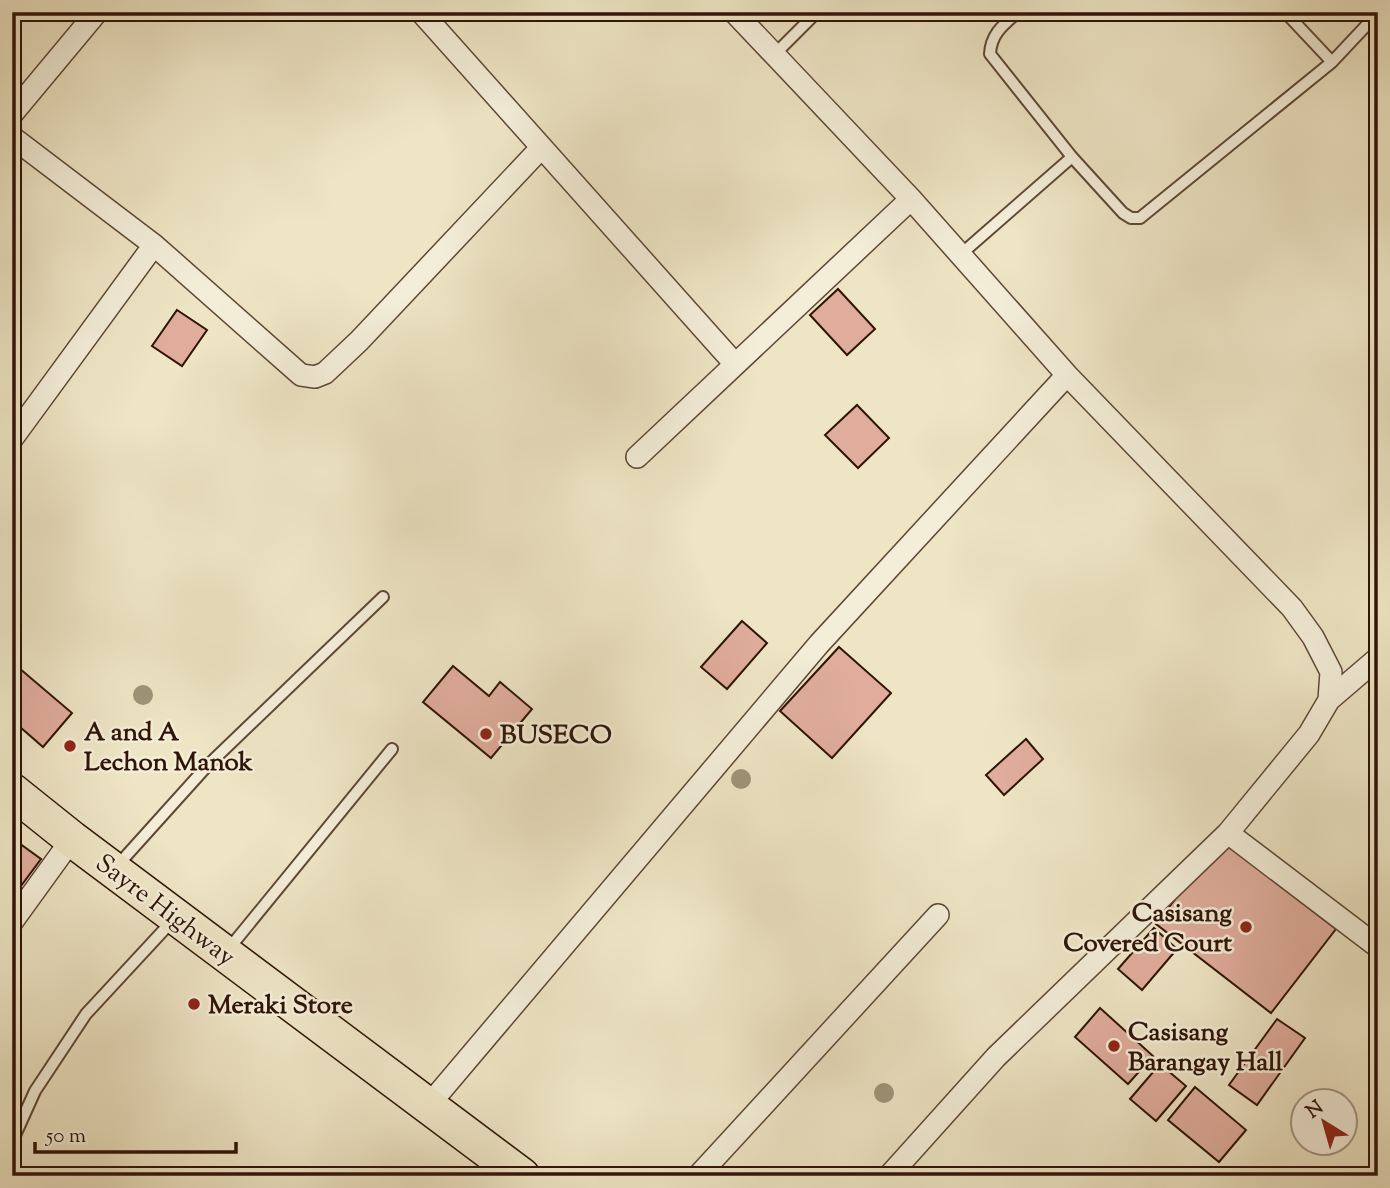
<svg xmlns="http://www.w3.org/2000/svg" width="1390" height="1188" viewBox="0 0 1390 1188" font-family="'Sorts Mill Goudy',serif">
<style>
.building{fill:#e0ad9c;stroke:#2f1407;stroke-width:2}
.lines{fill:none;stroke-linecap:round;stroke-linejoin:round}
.service-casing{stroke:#5f4836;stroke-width:14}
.minor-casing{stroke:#5f4836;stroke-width:24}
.trunk-casing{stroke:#2f1407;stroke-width:38}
.service{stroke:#f4eed9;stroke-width:10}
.minor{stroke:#f4eed9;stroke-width:21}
.trunk{stroke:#eee5c5;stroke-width:35}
.tree{fill:#9f9478}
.poi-dot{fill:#8f2418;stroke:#f4eed9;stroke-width:2.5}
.labels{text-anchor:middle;stroke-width:5;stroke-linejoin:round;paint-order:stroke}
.poi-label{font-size:26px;font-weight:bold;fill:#2f1407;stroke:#f4eed9;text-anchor:start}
.street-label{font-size:26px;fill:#2f1407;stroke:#f4eed9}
</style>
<rect width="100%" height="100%" fill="#eee5c5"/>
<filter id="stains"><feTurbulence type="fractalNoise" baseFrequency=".00286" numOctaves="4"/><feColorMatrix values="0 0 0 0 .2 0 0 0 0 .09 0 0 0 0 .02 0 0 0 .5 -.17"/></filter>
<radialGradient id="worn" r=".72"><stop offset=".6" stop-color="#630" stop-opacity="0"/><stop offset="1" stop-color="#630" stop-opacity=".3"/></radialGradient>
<path class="building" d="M838,289L875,329L847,355L810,315Z
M177,310L207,330L182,366L152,346Z
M857,405L889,438L858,468L825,435Z
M742,621L767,643L727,689L701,667Z
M839,647L891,693L832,758L780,711Z
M453,666L489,696L500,682L532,709L491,758L423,702Z
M19,668L72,713L43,747L12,720V675Z
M1026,739L1043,759L1004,795L986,775Z
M12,838L41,859L12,898Z
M1221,840L1336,929L1271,1013L1156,924Z
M1154,928L1177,949L1142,990L1118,969Z
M1100,1008L1153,1056L1128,1084L1075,1037Z
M1277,1019L1305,1038L1257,1105L1229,1085Z
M1160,1064L1186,1086L1156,1121L1130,1099Z
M1195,1087L1246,1130L1219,1162L1168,1120Z"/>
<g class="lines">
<g class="service-casing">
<path id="service" d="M1285,12L1332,62
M775,54L817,12
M1072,157L1123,213L1131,218H1140L1332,62L1378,13
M960,255L1072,157L990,54C991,34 1003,25 1018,12
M117,866L208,765L383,597
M227,951L392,749
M12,1142L35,1091L86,1014L174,919"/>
</g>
<g class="minor-casing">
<path id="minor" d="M421,12L735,364
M734,12L911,199L1067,375L1292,608L1313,637L1331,672L1329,700L1309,734L1228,833L996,1057L889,1176
M12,114L97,12
M12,137L154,245L301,375L315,377L325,373L359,341L541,148
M12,439L154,245
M637,457L911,199
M1329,700L1378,658
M1228,833L1378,947
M12,922L72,839
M428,1106L819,644L1067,375
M698,1176L938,915"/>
</g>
<g class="trunk-casing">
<path id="trunk" d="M12,791L72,839L522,1176"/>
</g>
<use href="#service" class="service"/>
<use href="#minor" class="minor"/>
<use href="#trunk" class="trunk"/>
</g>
<g class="tree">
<circle cx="143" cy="695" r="10"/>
<circle cx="741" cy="779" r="10"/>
<circle cx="884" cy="1093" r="10"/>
</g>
<g class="poi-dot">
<circle cx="486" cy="734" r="7"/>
<circle cx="70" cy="746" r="7"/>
<circle cx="1246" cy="927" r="7"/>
<circle cx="194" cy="1004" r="7"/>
<circle cx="1114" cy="1046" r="7"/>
</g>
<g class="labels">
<g class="poi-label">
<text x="84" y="740">A and A<tspan x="84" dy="30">Lechon Manok</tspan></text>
<text x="500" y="743">BUSECO</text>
<text x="1232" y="921" text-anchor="end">Casisang<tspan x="1232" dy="30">Covered Court</tspan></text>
<text x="208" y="1013">Meraki Store</text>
<text x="1128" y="1040">Casisang<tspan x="1128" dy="30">Barangay Hall</tspan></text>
</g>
<g class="street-label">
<text transform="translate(166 909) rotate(37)" y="9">Sayre Highway</text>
</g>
</g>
<rect width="1390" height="1188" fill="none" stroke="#eee5c5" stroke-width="42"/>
<rect x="14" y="14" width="1362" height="1160" fill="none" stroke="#2f1407" stroke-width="3.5"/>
<rect x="21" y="21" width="1348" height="1146" fill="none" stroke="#2f1407" stroke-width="2"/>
<g transform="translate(1324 1122) rotate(323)"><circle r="33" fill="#f4eed9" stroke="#a59785" stroke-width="2"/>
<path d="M0-5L12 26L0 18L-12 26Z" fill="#8f2418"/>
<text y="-10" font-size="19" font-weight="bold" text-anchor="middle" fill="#2f1407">N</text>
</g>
<path d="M35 1142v10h201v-10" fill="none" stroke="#2f1407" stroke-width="3.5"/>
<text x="46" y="1142" font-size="21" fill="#2f1407" stroke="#f4eed9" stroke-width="5" paint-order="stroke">50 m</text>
<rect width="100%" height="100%" filter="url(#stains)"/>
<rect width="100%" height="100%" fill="url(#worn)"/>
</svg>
